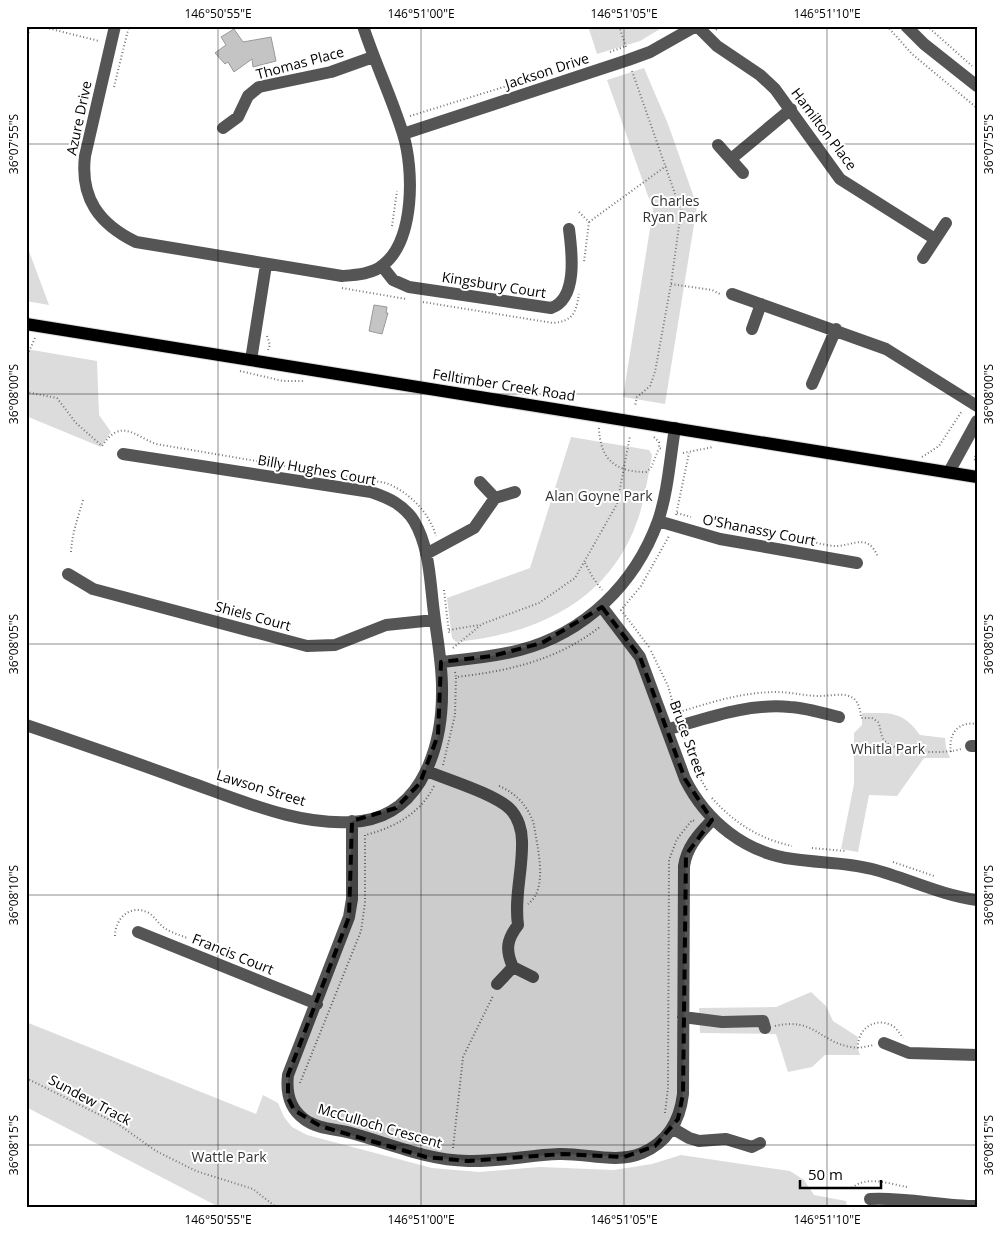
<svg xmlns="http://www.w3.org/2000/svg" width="1003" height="1233" viewBox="0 0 1003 1233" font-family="'Open Sans',sans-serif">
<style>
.green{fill:#dcdcdc}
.building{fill:#c4c4c4;stroke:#999}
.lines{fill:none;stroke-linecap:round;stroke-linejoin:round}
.major-casing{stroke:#dbdbdb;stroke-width:14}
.path{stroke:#777;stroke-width:2;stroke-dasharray:1 2.5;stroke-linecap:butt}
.minor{stroke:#555;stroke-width:12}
.major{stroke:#000;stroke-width:12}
.marked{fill:#000;fill-opacity:0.2;stroke:#000;stroke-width:4;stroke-dasharray:10 6;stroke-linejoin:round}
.ticks{fill:none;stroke:#000;stroke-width:1;stroke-opacity:0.45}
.labels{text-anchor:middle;stroke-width:4;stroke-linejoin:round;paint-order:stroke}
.street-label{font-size:14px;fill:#000;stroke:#fff}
.park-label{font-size:14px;fill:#333;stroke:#fff}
.neatline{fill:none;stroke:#000;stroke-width:2}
.ticks-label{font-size:12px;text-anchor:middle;fill:#000}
</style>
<rect width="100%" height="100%" fill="#fff"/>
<path class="green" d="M588,26H665L640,41L597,54Z
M644,68L668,124L697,206L665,404L623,397L653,210L607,80Z
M26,243L49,305L26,301Z
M26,349L97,361L99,415L111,432L101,447L26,416Z
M571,437L649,450L652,455C648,476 645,498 638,519C610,601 537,634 456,642L452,638L447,598L530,568Z
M862,713C890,713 902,710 920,735L945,738L946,748L950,758H924L897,796L869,795L858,852L841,849L854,784V733L862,725Z
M811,992L826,1006L833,1021L858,1037L857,1046L860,1055H825L812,1067L788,1072L776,1034L700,1033L699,1008L776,1007Z
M26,1022L256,1114L263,1095L278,1103L284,1117L292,1127L307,1135L432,1168L479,1172L540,1167L614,1170L652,1164L681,1155L790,1171L804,1180L814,1195L846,1201L847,1207H219L26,1107Z"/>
<path class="building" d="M234,29L243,42L271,37L276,61L253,67L252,59L234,72L228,62L225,64L215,53L226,45L221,37Z
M374,305L387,307L386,313H388L382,334L369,331Z"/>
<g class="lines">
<g class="major-casing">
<path id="major" d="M26,324L977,477"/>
</g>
<path class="path" d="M39,26L99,41
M619,26L626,47
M887,26L912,54L977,108
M927,26L972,66
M716,30L720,26
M26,43L30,26
M610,52L626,46
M632,71L681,211L671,284L655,372L650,386L637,397L635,406
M114,87L129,26
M410,116L549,73
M579,212L589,222L584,262
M589,222L666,166
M392,226L397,191
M671,284L712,290L720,294
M342,288L406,299
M423,302L553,323C573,321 576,313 579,294
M267,336L270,345L268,350
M26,358L35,338
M240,371L283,381H304
M26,392L57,398L76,423L102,446C121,418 133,435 156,444L386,483C409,492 429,512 436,536
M599,428C600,459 615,472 646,472L651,468L659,448
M654,437L659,442V448L662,449
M683,453L713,447
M977,453L974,459L977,462
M922,457L939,446L962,411
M677,513L691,517
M676,515L689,453
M813,542C821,544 830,546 837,546C855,545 868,533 878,557
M71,552C72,533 78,518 83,500
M585,563L593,578L602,590
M444,590L449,633
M449,630L479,625
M649,647L621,610L641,586L669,536
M453,648L482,624L539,603L575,578L617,504L630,436
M651,651L668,686L676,714
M455,672L456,677C509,671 558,660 601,626
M676,713C709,703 741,692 777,692C791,692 805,696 819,696C839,696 859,687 861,718H872L878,722C881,727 880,735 884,740C894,754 947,754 961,749
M684,738L690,757
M951,752C948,734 958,721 977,724
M443,765L455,715L456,677
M694,768L707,790
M499,786C516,793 529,807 534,825C537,847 549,889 528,904
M712,798C734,823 760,839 792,846
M812,848L845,851
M893,862L934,876
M115,936C115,919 130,903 149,913C155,917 159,925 166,929C172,933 180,935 187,938
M775,1026C815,1017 819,1042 851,1047C859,1049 867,1046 874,1045
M858,1048C857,1029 875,1016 893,1026C897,1029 900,1034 903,1038
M26,1078L118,1124L156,1151L196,1171L253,1189L276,1207
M300,1083L361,931L365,903V835C394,828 421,813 434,786
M665,1113L668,1088L669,860L677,839L692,820L694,821
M453,1148L463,1057L493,996
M852,1188C866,1175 890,1184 907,1187"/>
<path class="minor" d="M115,26L85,156C80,198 99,224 136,242L342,276C355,275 373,274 383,265C415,240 414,169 403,134C392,98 375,63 363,26
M697,26L717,46L760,75L775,89L840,179L935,239
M906,26L924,44L977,86
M223,128L238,117L248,96L259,87L331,72L373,57
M403,134L628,60L650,52L696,26
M718,145L743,173
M731,159L791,109
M923,258L946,223
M382,266L393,280L409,287L551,308C578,299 572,252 569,229
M732,294L886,349L977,406
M752,329L761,304
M251,360L266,265
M812,384L836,329
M949,472L977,421
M480,482L495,498L515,492
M658,521L720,539L857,563
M426,554L474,528L495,498
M68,574L93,589L307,646L335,645L386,625L434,620
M602,607L640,657L685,779C706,821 745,853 793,859C819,863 845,862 872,869C907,878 940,895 977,900
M441,662C467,659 494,657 520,650C585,633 635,584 658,521C668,492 670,458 675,428
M26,725C79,743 131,761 183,780C238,799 302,829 362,821C425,812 443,741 442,688C442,662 437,638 434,613C430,583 430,548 414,521C404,505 389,498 371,492L123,454
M669,729C708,718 748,703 790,707C806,708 823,713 839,717
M971,746H977
M427,771C448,780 495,794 510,809C518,817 522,830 522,841C523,870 514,896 518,925C507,939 505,950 513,967
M352,821V899L349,917L288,1075C286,1092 289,1108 304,1119C317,1129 336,1129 351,1133C391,1144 426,1160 468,1161C499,1162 529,1155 559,1154C586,1153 616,1164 642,1153C668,1142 680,1120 683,1094L684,866C687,846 699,834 712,820
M138,932L317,1004
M497,984L513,967L533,977
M683,1017L722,1022L763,1021L765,1028
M884,1043L909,1053L977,1055
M672,1128L689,1138L699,1141L726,1139L752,1147L760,1143
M870,1199C906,1197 941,1206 977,1206"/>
<use href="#major" class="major"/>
</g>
<path class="marked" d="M602,607L640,657L685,779L712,820L686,855L683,1094L678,1119L655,1146L624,1157L563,1154L468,1161L426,1157L320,1126L294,1110L288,1098V1075L349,917L352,821L396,808L420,783L438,735L441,662L492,656L542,643Z"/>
<path class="ticks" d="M218,26V1207M421,26V1207M624,26V1207M827,26V1207M26,144H977M26,394H977M26,644H977M26,895H977M26,1145H977"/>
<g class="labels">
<g class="street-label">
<text transform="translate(300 63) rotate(-15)" y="5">Thomas Place</text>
<text transform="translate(547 71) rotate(-18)" y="5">Jackson Drive</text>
<text transform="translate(79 118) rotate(-78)" y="5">Azure Drive</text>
<text transform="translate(824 129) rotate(53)" y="5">Hamilton Place</text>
<text transform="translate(494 285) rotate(9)" y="5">Kingsbury Court</text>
<text transform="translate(504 385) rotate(9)" y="5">Felltimber Creek Road</text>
<text transform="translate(317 470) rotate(10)" y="5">Billy Hughes Court</text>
<text transform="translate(759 530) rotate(11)" y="5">O'Shanassy Court</text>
<text transform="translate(253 616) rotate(15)" y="5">Shiels Court</text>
<text transform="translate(688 739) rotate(70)" y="5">Bruce Street</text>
<text transform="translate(261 788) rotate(17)" y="5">Lawson Street</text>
<text transform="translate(233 954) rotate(22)" y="5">Francis Court</text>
<text transform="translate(90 1100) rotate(28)" y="5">Sundew Track</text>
<text transform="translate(380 1126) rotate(16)" y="5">McCulloch Crescent</text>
</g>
<g class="park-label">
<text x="675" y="206">Charles<tspan x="675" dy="16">Ryan Park</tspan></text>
<text x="599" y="501">Alan Goyne Park</text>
<text x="888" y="754">Whitla Park</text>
<text x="229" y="1162">Wattle Park</text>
</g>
</g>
<rect width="1003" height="1233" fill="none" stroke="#ffffff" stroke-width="55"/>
<path d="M800 1180v8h81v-8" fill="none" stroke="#000000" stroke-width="2.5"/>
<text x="808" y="1180" font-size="15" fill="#000000" stroke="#ffffff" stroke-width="4" paint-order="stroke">50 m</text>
<rect x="28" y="28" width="948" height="1178" class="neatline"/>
<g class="ticks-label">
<text x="218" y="18">146°50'55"E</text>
<text x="421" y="18">146°51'00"E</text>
<text x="624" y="18">146°51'05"E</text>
<text x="827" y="18">146°51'10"E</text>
<text transform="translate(14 144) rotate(-90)" y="4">36°07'55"S</text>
<text transform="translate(989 144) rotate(-90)" y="4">36°07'55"S</text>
<text transform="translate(14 394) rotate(-90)" y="4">36°08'00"S</text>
<text transform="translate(989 394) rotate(-90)" y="4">36°08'00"S</text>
<text transform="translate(14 644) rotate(-90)" y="4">36°08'05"S</text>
<text transform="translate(989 644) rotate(-90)" y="4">36°08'05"S</text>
<text transform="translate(14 895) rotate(-90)" y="4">36°08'10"S</text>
<text transform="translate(989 895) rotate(-90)" y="4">36°08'10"S</text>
<text transform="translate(14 1145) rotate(-90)" y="4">36°08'15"S</text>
<text transform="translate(989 1145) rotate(-90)" y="4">36°08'15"S</text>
<text x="218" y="1224">146°50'55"E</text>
<text x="421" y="1224">146°51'00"E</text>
<text x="624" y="1224">146°51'05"E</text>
<text x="827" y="1224">146°51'10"E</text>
</g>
</svg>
